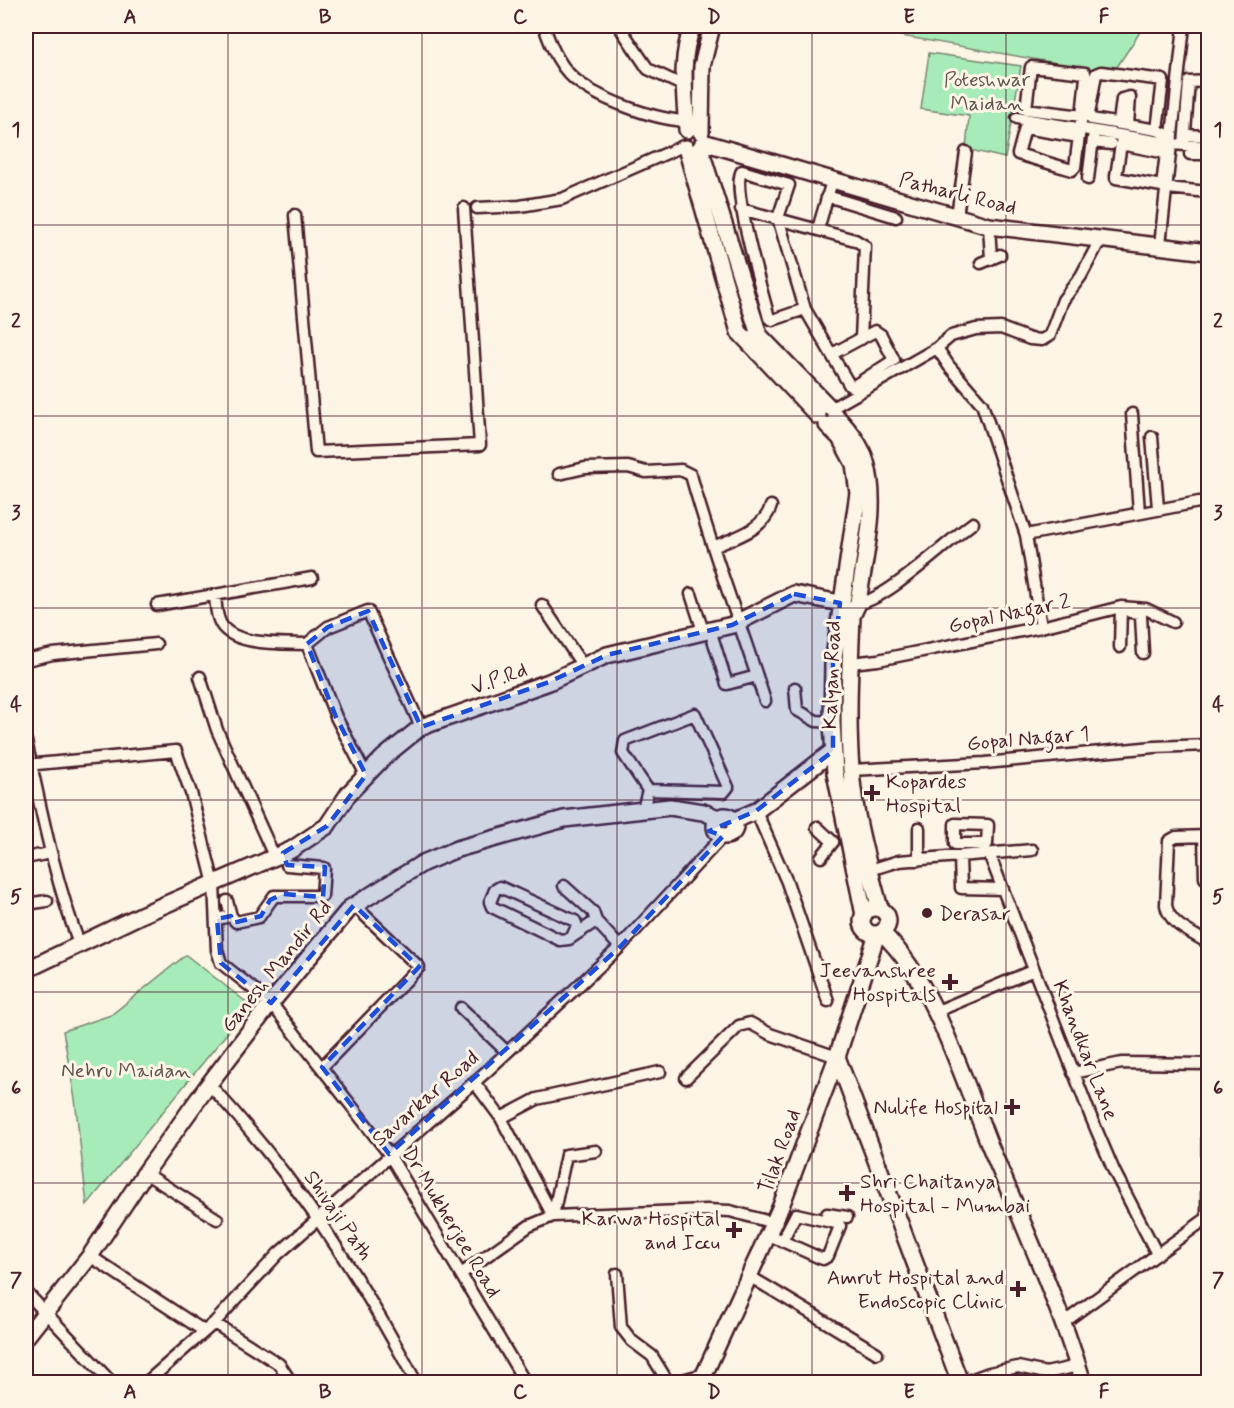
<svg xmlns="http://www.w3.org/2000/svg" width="1234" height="1408" viewBox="0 0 1234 1408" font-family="Mynerve,sans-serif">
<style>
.green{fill:#a7ecb8;stroke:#788672;stroke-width:1.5}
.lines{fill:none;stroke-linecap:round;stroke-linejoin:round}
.street-casing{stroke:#4a1f2b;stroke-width:15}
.secondary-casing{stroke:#4a1f2b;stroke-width:20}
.street{stroke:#fcf5e5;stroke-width:10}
.secondary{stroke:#fcf5e5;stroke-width:15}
.marked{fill:#1d4ed8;fill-opacity:0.2;stroke:#1d4ed8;stroke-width:4.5;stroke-dasharray:12 8;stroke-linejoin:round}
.grid{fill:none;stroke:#4a1f2b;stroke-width:1.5;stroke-opacity:0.55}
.poi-dot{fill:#4a1f2b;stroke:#fcf5e5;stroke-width:2}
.labels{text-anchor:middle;stroke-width:6;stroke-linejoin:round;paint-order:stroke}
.park-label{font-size:21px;fill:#61524e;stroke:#fcf5e5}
.street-label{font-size:21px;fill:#4a1f2b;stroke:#fcf5e5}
.poi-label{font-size:21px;fill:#4a1f2b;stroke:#fcf5e5;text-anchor:end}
.neatline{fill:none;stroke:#4a1f2b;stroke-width:2}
.grid-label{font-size:20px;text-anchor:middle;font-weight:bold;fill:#4a1f2b}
</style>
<rect width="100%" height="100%" fill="#fcf5e5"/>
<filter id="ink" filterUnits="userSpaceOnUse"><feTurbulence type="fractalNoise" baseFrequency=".0167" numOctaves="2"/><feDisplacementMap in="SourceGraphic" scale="12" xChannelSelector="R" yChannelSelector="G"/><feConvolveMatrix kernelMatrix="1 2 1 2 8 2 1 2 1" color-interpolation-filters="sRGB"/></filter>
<g filter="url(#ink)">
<path class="green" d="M892,26H1144L1113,73L890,34Z
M929,53L1021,66L1005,158L966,149L969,116L921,109Z
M186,955L250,1005L87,1205L75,1099L63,1031L111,1015Z"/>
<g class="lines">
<g class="street-casing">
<path id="street" d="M544,26C551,47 561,71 581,84C606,102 661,122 692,121
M619,26L648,69L684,86
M1017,118L1173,144L1208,147
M1119,123L1122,99L1130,97L1128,125
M1157,130L1163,80L1101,72L1096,74L1089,114L1091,119L1157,130L1164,133L1173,144
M1185,135L1208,136
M1079,137L1025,128L1018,154L1072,170L1075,167L1080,128L1082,116L1086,77L1085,73L1031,67L1026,109L1082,116
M1093,142L1111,144
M1121,144L1166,153L1162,186L1116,178V176L1121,144L1122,136
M1184,145L1189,82L1208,81
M1190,154H1208
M1088,179L1094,131
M1167,188L1208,192
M827,196L896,217
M477,208L520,206L562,199L683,146
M741,209L855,240L865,246L861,339
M295,215L316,452L480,445L464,208
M957,216L966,152
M989,226L991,259
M818,229L832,181
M1160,245L1184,26
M981,263L1000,255
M805,309L773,320L769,318C763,294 730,186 742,171L789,185L778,218L805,309L850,386H854L894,360L881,335L875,331L832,354
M937,348L949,366L982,404L1026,535L1041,627
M832,408L937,348L951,336L976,329L1001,328L1030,339L1042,340L1050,335L1063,300L1081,276L1100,240
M1132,414L1139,512
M1152,437L1158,508
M559,474L585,468L628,467L646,472L681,470L691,475C712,552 741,625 765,701
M1026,535L1199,502L1206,504L1208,520
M713,547C734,538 764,530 771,506
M691,594L703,631
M215,597C216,604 216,613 219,620C228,647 284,643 307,644L336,717L366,775
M858,603C883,603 949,540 973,523
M157,605L312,578
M542,605L583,666
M1130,612L1140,613L1141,616L1143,653
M710,630L727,684L757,676
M307,644L328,627L368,611L421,727
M1120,647L1121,607
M26,660L53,654L156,644
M851,663L878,660L1041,627L1121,607L1146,609L1173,622
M200,677L217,730L274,856
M795,688L797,710L816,721L832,722
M26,741C41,809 54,878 79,943
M26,765L176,751L191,793L214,884L217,950L221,963L271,1003L389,1154L525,1382
M851,770L985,763L1154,747L1208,745
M643,810L648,790L623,753L625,741L695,714L728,787L724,792L648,790
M756,811L787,882L828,1001
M955,824L988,825L987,844H955Z
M817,827L833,842L821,857
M919,828V860
M1204,836L1205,878
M1208,836L1176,837L1169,841L1166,905C1169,925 1193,933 1208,943
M990,856L1091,1117L1114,1171L1157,1254
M960,857L961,888L1003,889
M26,858L50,853
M870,870L899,861L1032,850
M564,886L593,912L596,921L620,947
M227,901L231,916
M26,904L47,901
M217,919L231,916L236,922L259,917L274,896H322L324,868L287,865
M572,937L577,926L575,921L500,887L495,890L490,902L492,907L560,940L569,939L596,921
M461,1008L507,1052
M935,1012L1034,970
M322,1067L419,967L355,906
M1073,1073L1122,1063L1208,1064
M686,1078L739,1026L750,1023L770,1034L837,1057
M474,1082L501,1118L553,1216
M209,1084C295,1177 357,1271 416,1382
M501,1118L537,1099L660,1072
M145,1173L217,1219
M827,1214L847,1217
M553,1216L566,1155L596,1151
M769,1235L820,1258L823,1259L828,1256L840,1226L836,1223L796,1214L782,1241
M90,1256L204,1331
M461,1274L529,1226L553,1216L707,1210L730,1211L774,1223
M617,1274L621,1327L632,1341L652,1356L668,1382
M749,1276L877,1353
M26,1292L111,1382
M214,1323L279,1364L291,1382
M1063,1323L1207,1218L1208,1095
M147,1382L214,1323L278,1254L487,1071L620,947L723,836
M965,1382L989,1373L1018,1367L1046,1373L1078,1366"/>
</g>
<g class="secondary-casing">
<path id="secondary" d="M687,130C685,96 679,57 693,26
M701,132L702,66L712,26
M703,142L989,226L1208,252
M686,148L739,332L818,416
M700,148L759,335L829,407
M836,416C848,429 861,444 866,462C879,506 864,558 858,603L852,616C850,667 847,718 851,769C854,816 868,863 880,909
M827,425L840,438L854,464L858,493L833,664L832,722L835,773L864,915
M715 826a10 10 0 1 1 20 0a10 10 0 1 1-20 0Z
M733,821L756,811L833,751
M862 921a13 13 0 1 1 26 0a13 13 0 1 1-26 0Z
M882,933C933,980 964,1081 990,1146C1023,1224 1058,1301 1083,1382
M26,970L141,915L291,850L327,826L349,793L384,757L421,727L549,682L607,655L732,625L794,594L840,603
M837,1057L960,1382
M26,1337L90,1256L145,1173L209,1084L271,1003L350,908L423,863L457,849L564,819L670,807L703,812L718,818
M703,1377L781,1206L837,1057L877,934
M685,1382L703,1377"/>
</g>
<use href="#street" class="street"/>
<use href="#secondary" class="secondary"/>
</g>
</g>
<path class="marked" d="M794,594L840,603L833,664V751L756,811L709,831L723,836L620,947L389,1154L322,1067L419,967L354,905L271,1003L221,963L217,919L231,916L233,923L261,916L270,900L283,894L323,897L325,867L287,865L283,853L327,826L366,775L336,717L307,644L328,627L368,611L421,727L549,682L607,655L732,625Z"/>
<path class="grid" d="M228,26V1382M422,26V1382M617,26V1382M812,26V1382M1006,26V1382M26,225H1208M26,416H1208M26,608H1208M26,800H1208M26,992H1208M26,1183H1208"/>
<g class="poi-dot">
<path d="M869 784h6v6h6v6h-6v6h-6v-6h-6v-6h6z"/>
<circle cx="927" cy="913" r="6"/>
<path d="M947 973h6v6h6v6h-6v6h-6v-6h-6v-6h6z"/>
<path d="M1009 1098h6v6h6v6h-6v6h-6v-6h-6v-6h6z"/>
<path d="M844 1184h6v6h6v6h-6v6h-6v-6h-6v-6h6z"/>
<path d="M731 1221h6v6h6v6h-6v6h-6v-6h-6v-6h6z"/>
<path d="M1015 1280h6v6h6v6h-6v6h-6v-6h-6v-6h6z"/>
</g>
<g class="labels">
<g class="park-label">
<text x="987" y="86">Poteshwar<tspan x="987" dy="24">Maidan</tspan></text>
<text x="126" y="1077">Nehru Maidan</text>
</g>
<g class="street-label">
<text transform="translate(958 193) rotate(14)" y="7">Patharli Road</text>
<text transform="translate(1009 613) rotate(-12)" y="7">Gopal Nagar 2</text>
<text transform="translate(831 675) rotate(-88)" y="7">Kalyan Road</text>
<text transform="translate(499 678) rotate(-20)" y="7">V.P.Rd</text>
<text transform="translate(1028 738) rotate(-5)" y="7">Gopal Nagar 1</text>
<text transform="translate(276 966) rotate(-51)" y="7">Ganesh Mandir Rd</text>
<text transform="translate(1086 1050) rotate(69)" y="7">Khandkar Lane</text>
<text transform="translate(425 1098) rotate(-41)" y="7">Savarkar Road</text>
<text transform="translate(779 1151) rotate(-70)" y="7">Tilak Road</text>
<text transform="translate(339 1215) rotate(55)" y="7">Shivaji Path</text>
<text transform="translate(452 1222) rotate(59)" y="7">Dr Mukherjee Road</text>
</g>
<g class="poi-label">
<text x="886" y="788" text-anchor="start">Kopardes<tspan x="886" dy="24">Hospital</tspan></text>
<text x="939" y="920" text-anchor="start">Derasar</text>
<text x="936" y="977">Jeevanshree<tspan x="936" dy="24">Hospitals</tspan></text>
<text x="998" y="1114">Nulife Hospital</text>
<text x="860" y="1188" text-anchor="start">Shri Chaitanya<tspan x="860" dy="24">Hospital - Mumbai</tspan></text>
<text x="720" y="1225">Karwa Hospital<tspan x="720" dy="24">and Iccu</tspan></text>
<text x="1004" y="1284">Amrut Hospital and<tspan x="1004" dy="24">Endoscopic Clinic</tspan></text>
</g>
</g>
<rect width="1234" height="1408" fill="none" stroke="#fcf5e5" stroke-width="66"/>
<rect x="33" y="33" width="1168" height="1342" class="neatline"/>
<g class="grid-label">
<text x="130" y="23">A</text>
<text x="325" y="23">B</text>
<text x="520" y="23">C</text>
<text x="714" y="23">D</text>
<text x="909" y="23">E</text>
<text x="1104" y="23">F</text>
<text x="16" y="136">1</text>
<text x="1218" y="136">1</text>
<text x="16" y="327">2</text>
<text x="1218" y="327">2</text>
<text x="16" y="519">3</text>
<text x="1218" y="519">3</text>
<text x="16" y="711">4</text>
<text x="1218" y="711">4</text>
<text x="16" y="903">5</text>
<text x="1218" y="903">5</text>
<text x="16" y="1094">6</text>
<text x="1218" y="1094">6</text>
<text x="16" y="1286">7</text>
<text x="1218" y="1286">7</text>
<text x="130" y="1398">A</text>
<text x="325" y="1398">B</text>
<text x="520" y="1398">C</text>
<text x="714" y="1398">D</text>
<text x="909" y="1398">E</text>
<text x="1104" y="1398">F</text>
</g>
</svg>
